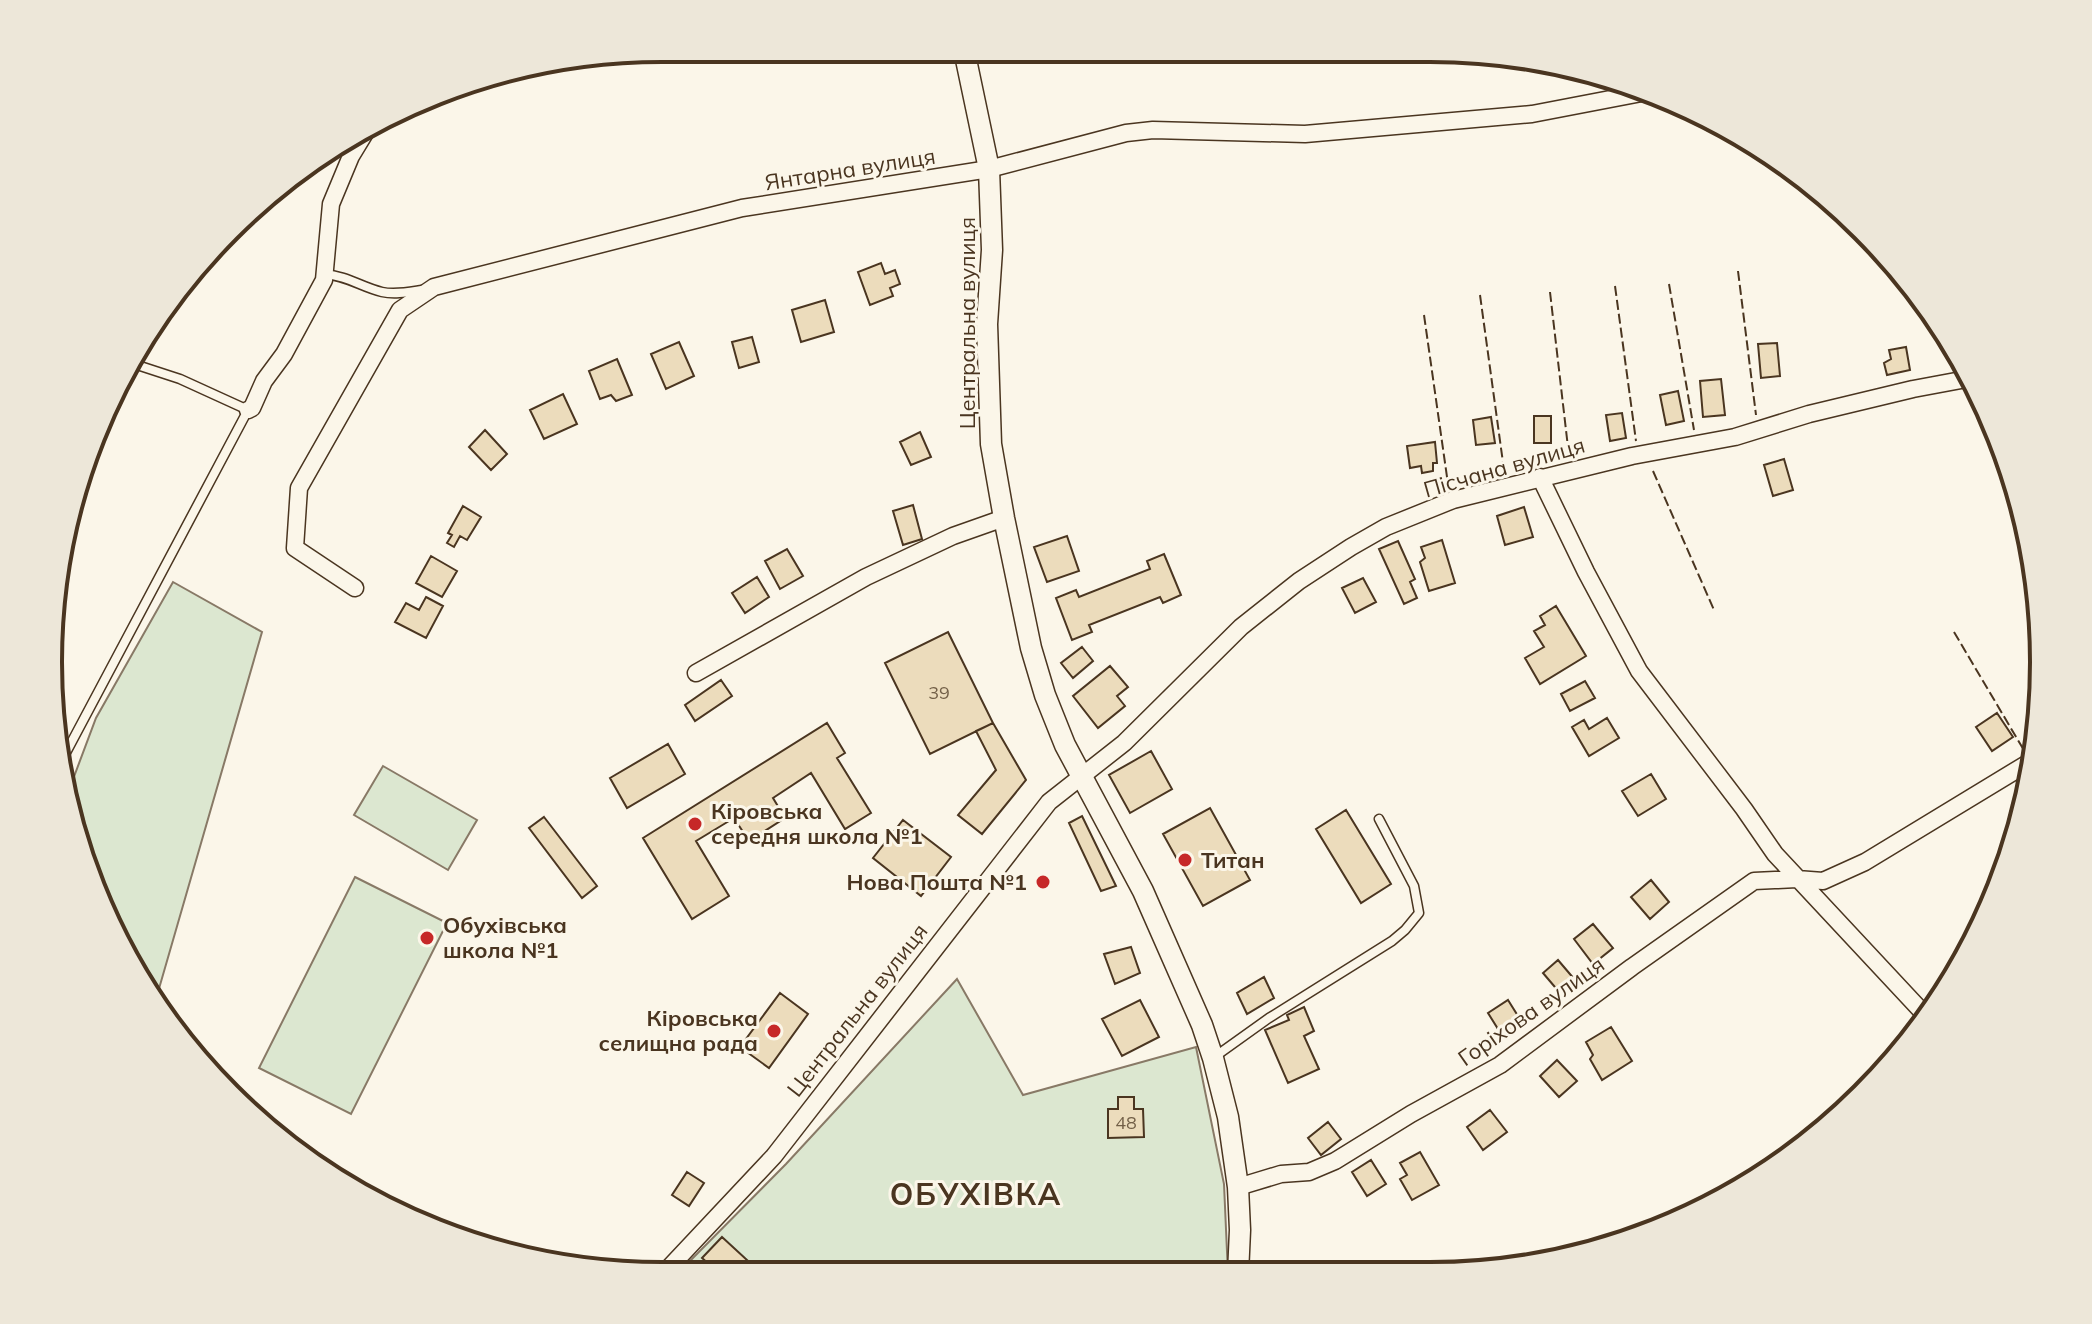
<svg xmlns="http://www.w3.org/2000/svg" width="2092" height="1324" viewBox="0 0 2092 1324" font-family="Mulish,sans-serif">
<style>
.green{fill:#dce7d0;stroke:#887966;stroke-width:2}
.building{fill:#ecdcbc;stroke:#4a3520;stroke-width:2}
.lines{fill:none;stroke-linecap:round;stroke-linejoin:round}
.service-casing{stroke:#4a3520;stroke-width:11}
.minor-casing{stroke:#4a3520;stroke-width:19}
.tertiary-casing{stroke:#4a3520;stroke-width:23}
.service{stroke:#fbf6e9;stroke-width:8}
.minor{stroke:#fbf6e9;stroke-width:16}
.tertiary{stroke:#fbf6e9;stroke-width:20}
.fence{stroke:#4a3520;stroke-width:2;stroke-dasharray:10 4;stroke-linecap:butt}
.poi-dot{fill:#c62828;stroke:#fbf6e9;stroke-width:3}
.labels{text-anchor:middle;stroke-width:6;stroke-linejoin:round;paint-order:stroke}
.number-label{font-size:18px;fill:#725f47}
.street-label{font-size:22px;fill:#4a3520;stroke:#fbf6e9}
.poi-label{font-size:22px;font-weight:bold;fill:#4a3520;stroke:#fbf6e9;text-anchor:start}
.district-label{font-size:30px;font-weight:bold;letter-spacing:2px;fill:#4a3520;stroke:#fbf6e9}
.rim{fill:none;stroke:#4a3520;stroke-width:4}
</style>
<rect width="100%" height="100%" fill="#fbf6e9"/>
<path class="green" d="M173,582L262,632L154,1006L69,821L66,798L96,718Z
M383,766L477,820L448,870L354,815Z
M355,877L447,923L351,1114L259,1068Z
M957,979L1023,1095L1196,1047L1224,1184L1228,1274L680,1271L786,1164Z"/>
<path class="building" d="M881,263L885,274L895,270L900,284L890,288L893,296L870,305L858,272Z
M825,300L834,332L801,342L792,310Z
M752,337L759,362L739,368L732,342Z
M679,342L694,376L666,389L651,354Z
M1777,343L1780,376L1761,378L1758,344Z
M1906,347L1910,370L1887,375L1884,363L1891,359L1889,350Z
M617,359L632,395L616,401L611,395L600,399L589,371Z
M1721,379L1725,415L1703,417L1700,381Z
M1678,391L1684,421L1666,425L1660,395Z
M563,394L577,424L544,439L530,410Z
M1622,413L1626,438L1610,441L1606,415Z
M1534,416H1551V443H1534Z
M1491,417L1495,443L1476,445L1473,420Z
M485,430L507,454L491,470L469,447Z
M920,432L931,457L911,465L900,442Z
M1435,442L1437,463H1433V471L1422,473L1421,466L1410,468L1407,446Z
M1784,459L1793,490L1773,496L1764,465Z
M913,505L922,539L903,545L893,511Z
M463,506L481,517L467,540L460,536L454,547L447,543L452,535L448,533Z
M1524,507L1533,537L1505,545L1497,516Z
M1067,536L1079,571L1047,582L1034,547Z
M1442,540L1455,583L1429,591L1420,562L1425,558L1421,547Z
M1398,541L1415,579L1410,582L1417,598L1404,604L1379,549Z
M787,549L803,576L780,589L765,561Z
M1164,554L1181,595L1163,603L1160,597L1089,625L1092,632L1072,640L1056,598L1076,590L1079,597L1150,569L1147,561Z
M431,556L457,571L442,597L416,583Z
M757,577L769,597L745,613L732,593Z
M1363,578L1376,602L1355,613L1342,588Z
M426,597L443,606L426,638L395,622L406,603L419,610Z
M1556,606L1586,656L1540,684L1525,658L1544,647L1534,631L1545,625L1540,616Z
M948,632L993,723L930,754L885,663Z
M1082,647L1093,661L1073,678L1061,663Z
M1110,666L1128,687L1117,696L1125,706L1098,728L1073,696Z
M721,680L732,696L695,721L685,705Z
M1585,681L1595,698L1570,711L1561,694Z
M1997,713L2013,737L1992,751L1976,727Z
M1607,718L1619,738L1589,756L1572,727L1584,720L1589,729Z
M827,723L845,753L837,758L871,813L845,829L811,773L773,798L785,818L749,841L734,818L696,841L729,896L692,919L643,838Z
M993,723L1026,780L982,834L958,815L996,770L976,731Z
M668,744L685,774L627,808L610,778Z
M1151,751L1172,789L1130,813L1109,775Z
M1651,774L1666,799L1638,816L1622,791Z
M1210,808L1250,880L1203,906L1163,834Z
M1346,810L1391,884L1361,903L1316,829Z
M1082,816L1116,886L1101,891L1069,823Z
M544,817L597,886L582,898L529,828Z
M903,820L951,857L921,896L873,858Z
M1651,880L1669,902L1650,919L1631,897Z
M1593,924L1613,948L1593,964L1574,939Z
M1131,947L1140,973L1115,984L1104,954Z
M1558,960L1575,980L1560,993L1543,973Z
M1264,977L1274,998L1247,1014L1237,993Z
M780,993L808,1014L769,1068L740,1047Z
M1140,1000L1159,1037L1122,1056L1102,1019Z
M1508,1000L1523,1024L1503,1037L1488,1013Z
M1304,1007L1314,1031L1304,1036L1319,1069L1288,1083L1265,1030L1289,1020L1287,1015Z
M1611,1027L1632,1061L1602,1080L1590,1059L1593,1055L1586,1042Z
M1557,1060L1577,1081L1559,1097L1540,1076Z
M1118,1097H1134V1109H1143L1144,1137L1108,1138V1109H1118Z
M1490,1110L1507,1132L1483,1150L1467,1127Z
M1328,1122L1341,1139L1321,1155L1308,1138Z
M1420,1152L1439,1185L1412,1200L1400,1179L1407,1175L1400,1163Z
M1371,1160L1386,1184L1367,1196L1352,1172Z
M687,1172L704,1183L689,1206L672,1195Z
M722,1237L747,1260L736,1271H717L702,1258Z"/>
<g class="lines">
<g class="service-casing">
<path id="service" d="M324,274C348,276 361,287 382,292C395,295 409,292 422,290
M61,762L248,410L180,379L134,364
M1213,1058L1269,1018L1392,941L1405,930L1419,913L1414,886L1379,819"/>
</g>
<g class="minor-casing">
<path id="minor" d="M248,410L252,408L264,381L284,354L324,280L331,204L351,156L368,128
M1540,477L1586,572L1639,671L1744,809L1775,854L1928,1018
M355,588L295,548L299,488L400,310L434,287L742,208L989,169L1126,133L1153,130L1305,134L1532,114L1652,91
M696,673L866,577L953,536L1004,518
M1238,1187L1281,1174L1309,1172L1335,1161L1411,1114L1500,1065L1632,967L1754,881L1797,879L1823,881L1865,862L2033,760
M666,1271L774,1156L1049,802L1124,743L1241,627L1299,581L1351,547L1386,527L1453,500L1632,456L1735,437L1809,414L1913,389L1972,378"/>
</g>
<g class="tertiary-casing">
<path id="tertiary" d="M964,50L989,169L992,250L987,324L991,444L1004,518L1031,648L1045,695L1065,745L1143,891L1202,1025L1213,1058L1228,1117L1238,1187L1240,1230L1238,1274"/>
</g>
<use href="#service" class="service"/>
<use href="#minor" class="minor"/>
<use href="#tertiary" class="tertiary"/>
<path class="fence" d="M1738,271L1756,415
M1669,284L1694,430
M1615,286L1636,441
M1550,292L1569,456
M1480,295L1504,470
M1424,315L1448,484
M1653,471L1714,610
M1954,632L2025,752"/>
</g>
<g class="poi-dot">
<circle cx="695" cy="824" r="8"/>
<circle cx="1185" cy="860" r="8"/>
<circle cx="1043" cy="882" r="8"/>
<circle cx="427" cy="938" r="8"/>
<circle cx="774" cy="1031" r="8"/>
</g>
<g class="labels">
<g class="number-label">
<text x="939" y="699">39</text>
<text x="1126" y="1129">48</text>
</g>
<g class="street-label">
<text transform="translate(850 169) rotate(-9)" y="8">Янтарна вулиця</text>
<text transform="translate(967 323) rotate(-90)" y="8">Центральна вулиця</text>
<text transform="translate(1504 467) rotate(-16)" y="8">Пісчана вулиця</text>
<text transform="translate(857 1010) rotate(-52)" y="8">Центральна вулиця</text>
<text transform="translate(1531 1011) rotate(-35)" y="8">Горіхова вулиця</text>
</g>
<g class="poi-label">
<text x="711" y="819">Кіровська<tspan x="711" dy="25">середня школа №1</tspan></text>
<text x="1201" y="868">Титан</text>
<text x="1027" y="890" text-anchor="end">Нова Пошта №1</text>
<text x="443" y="933">Обухівська<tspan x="443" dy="25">школа №1</tspan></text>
<text x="758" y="1026" text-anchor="end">Кіровська<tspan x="758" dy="25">селищна рада</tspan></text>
</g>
<g class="district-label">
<text x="976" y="1205">ОБУХІВКА</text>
</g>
</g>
<path d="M0 0H2092V1324H0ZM662 62H1430A600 600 0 0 1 2030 662V662A600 600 0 0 1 1430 1262H662A600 600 0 0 1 62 662V662A600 600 0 0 1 662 62Z" fill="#ede7d9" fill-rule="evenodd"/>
<path class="rim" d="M662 62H1430A600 600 0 0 1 2030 662V662A600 600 0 0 1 1430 1262H662A600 600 0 0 1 62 662V662A600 600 0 0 1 662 62Z"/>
</svg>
